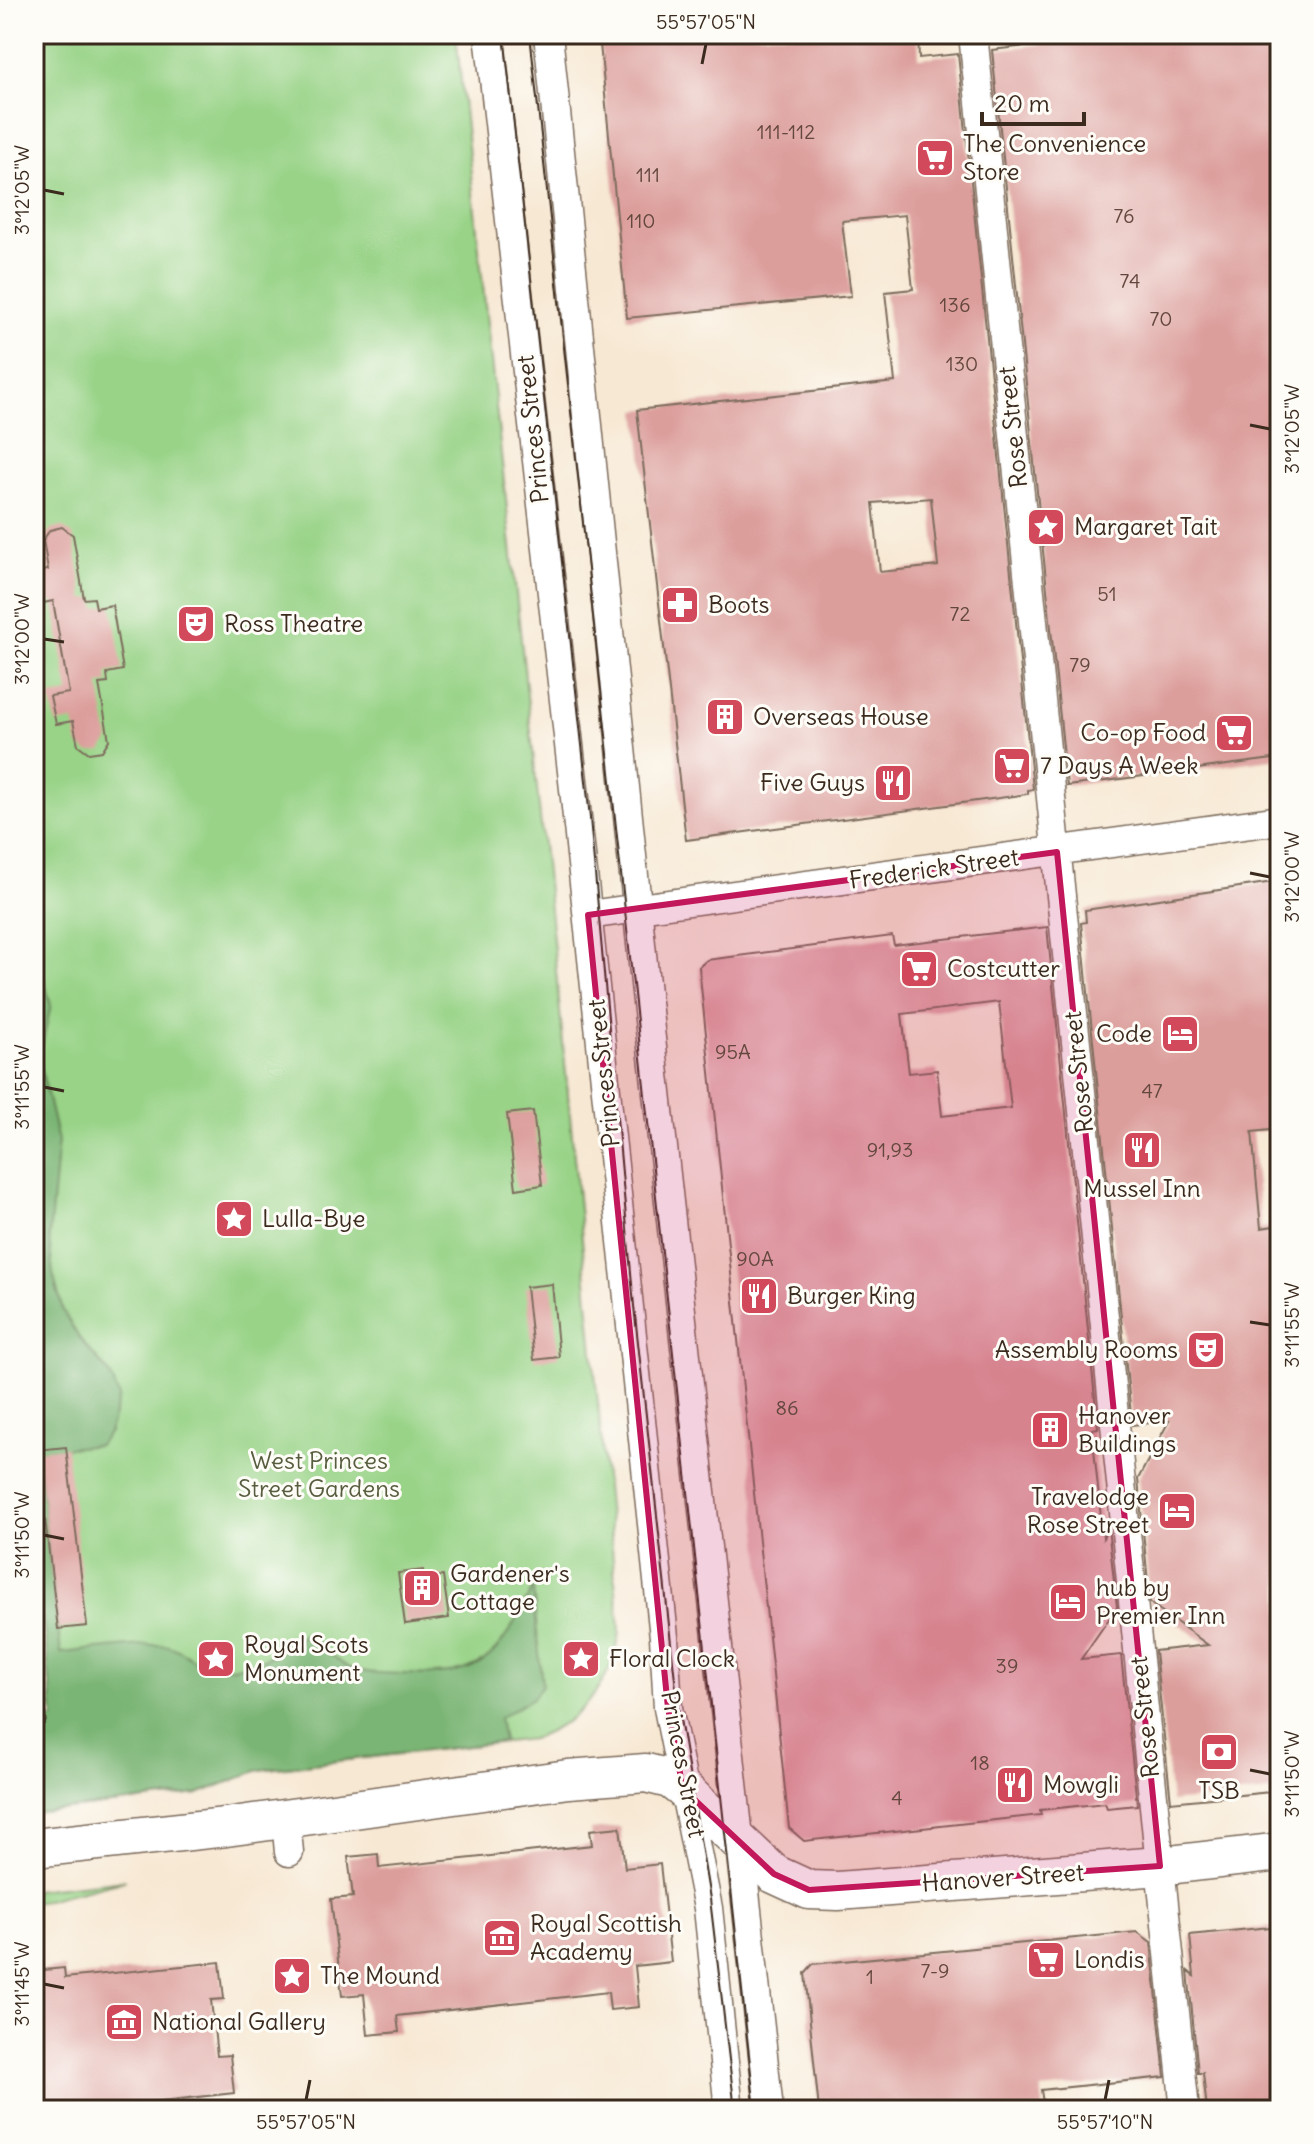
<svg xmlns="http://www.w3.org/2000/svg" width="1314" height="2144" viewBox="0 0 1314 2144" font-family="Delius,sans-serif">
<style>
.green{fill:#98d387;stroke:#6a7e52;stroke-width:2}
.forest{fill:#7ab574;stroke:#5a7049;stroke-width:2}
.building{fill:#dc9e9b;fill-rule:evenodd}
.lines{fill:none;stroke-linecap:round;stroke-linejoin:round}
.street-casing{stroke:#7d6c5d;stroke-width:31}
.secondary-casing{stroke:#7d6c5d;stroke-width:41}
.street{stroke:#fff;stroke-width:28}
.secondary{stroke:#fff;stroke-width:38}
.tram{stroke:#3b2a1e;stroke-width:2}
.rail-casing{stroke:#3b2a1e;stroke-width:9}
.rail{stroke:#fdfcf7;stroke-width:6;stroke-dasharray:18;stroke-linecap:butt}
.marked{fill:#c2185b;fill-opacity:0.2;stroke:#c2185b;stroke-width:6;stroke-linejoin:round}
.ticks{fill:none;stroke:#3b2a1e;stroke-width:3}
.labels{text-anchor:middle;stroke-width:6;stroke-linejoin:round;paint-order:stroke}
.number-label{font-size:20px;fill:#63473d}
.poi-label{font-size:24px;fill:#3b2a1e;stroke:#fdfcf7;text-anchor:start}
.street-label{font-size:24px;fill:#3b2a1e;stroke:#fdfcf7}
.park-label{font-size:24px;fill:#575d3e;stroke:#fdfcf7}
.neatline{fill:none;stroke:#3b2a1e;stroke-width:3}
.ticks-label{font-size:20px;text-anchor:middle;fill:#3b2a1e}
</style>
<rect width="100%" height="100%" fill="#fdfcf7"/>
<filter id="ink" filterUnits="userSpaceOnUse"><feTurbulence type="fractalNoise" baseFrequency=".0125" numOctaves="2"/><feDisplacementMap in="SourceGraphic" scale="16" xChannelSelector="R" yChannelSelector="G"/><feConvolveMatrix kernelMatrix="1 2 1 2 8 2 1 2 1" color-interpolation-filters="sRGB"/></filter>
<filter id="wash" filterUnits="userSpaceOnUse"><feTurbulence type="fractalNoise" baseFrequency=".006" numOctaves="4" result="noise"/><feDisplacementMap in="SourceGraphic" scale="32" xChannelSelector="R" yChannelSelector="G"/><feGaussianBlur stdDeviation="1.8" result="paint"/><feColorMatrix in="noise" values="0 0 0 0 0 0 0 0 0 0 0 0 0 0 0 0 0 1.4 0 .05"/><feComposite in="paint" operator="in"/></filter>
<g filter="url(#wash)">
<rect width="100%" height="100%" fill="#f7e8d3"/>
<path class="green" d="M34,34H456L551,919L620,1631C612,1682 581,1722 532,1739L259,1770L198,1794L34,1813V1722L54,1719L34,1542Z
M126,1880L34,1903V1890Z"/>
<path class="forest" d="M34,944L51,1005L39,1059L58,1141L49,1237L53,1274L63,1311L79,1338L110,1374L119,1397L109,1432L99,1445L37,1451L61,1653C94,1650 128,1644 161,1645C174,1645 184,1654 195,1660C235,1678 273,1659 304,1634C324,1643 332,1659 348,1667C364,1674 386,1673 403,1674C488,1678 496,1658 533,1588L542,1685L533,1698L499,1718L503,1742L259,1770L198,1794L34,1813V1722L54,1719L34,1542Z"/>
<g id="blocks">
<path class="building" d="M599,34H918L919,58L958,54L1033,789L1028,790V794L686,840L637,410L895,382L885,292L913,289L905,215L842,221L851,296L627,318ZM931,498L938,566L880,572L873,503Z
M1105,34H1280V758L1067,786L992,50L1106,37Z
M62,527L73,535L84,599L94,598L96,608L112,605L123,670L107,673L108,683L99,684L109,740L102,751L89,753L78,745L73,721L56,724L50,696L69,693L53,601L34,605V573L48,570L43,540L50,530Z
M1280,881V1129L1252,1132L1261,1228L1280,1225V1791L1171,1802L1155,1651L1208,1645L1150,1603L1138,1479L1169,1421L1132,1425L1081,923L1086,922L1085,910Z
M1047,927L1098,1428L1092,1429L1103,1538L1108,1528L1117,1607L1081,1659L1121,1655L1137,1805L1107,1808L1105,1803L1040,1810L1041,1815L804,1841L789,1828L699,967L707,960L892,936L894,945ZM999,1002L1011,1108L942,1116L937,1070L909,1073L902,1014Z
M533,1111L542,1185L516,1189L507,1114Z
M552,1284L559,1357L534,1360L526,1287Z
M66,1447L87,1626L58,1629L37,1450Z
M423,1570L424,1578L443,1576L449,1618L405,1624L398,1573Z
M620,1827L625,1868L660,1864L671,1962L635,1966L639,2007L610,2010L608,1992L397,2016L399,2032L368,2035L364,1994L342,1996L331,1899L353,1897L348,1857L378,1854L379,1868L592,1845L590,1830Z
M1280,1926V2065H1275L1280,2110H1207L1203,2073H1198L1188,1971L1194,1976L1190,1935Z
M1137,1932L1151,1942L1165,2077L1041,2090L1044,2110H819L805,1973L813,1964Z
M220,1962L224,1999L211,2000L217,2056L230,2055L234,2093L79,2110H34V1971L64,1968L65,1978Z"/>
</g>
</g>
<g filter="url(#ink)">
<use href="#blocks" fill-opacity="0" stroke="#7d6c5d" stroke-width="2"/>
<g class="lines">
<g class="street-casing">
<path id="street" d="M489,34L575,798L664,1637L668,1708L708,1908L729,2110
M548,34L646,993L769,2110
M973,34L1185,2110
M588,915L1280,820
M286,1820L289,1852"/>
</g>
<g class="secondary-casing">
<path id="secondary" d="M34,1848L226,1827L568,1779L646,1773L670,1779L683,1789L774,1874L809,1890L838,1891L1160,1866L1280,1852"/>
</g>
<use href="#street" class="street"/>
<use href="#secondary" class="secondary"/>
<path class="tram" d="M504,34L590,818L634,1306L678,1707L710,1899L735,2110
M530,34L755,2110"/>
<g class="rail-casing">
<path id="rail" d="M34,1646L42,1721"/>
</g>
<use href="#rail" class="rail"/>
</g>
</g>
<path class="marked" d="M1057,852L1160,1866L809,1890L774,1874L683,1789L668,1708L588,915Z"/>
<path class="ticks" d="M702,64L706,44M44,190L64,194M1250,425L1270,429M44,639L64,642M1250,873L1270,877M44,1087L64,1091M1250,1322L1270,1325M44,1535L64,1539M1250,1770L1270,1774M44,1984L64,1988M306,2100L310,2080M1105,2100L1109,2080"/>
<defs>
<g id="supermarket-square" transform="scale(2)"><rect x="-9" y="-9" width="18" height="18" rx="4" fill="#d1495b" stroke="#fdfcf7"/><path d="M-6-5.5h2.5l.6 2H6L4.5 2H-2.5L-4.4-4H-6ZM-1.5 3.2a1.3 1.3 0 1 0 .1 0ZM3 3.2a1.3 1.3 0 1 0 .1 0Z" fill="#fff"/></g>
<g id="sight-square" transform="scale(2)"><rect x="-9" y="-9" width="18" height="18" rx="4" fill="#d1495b" stroke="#fdfcf7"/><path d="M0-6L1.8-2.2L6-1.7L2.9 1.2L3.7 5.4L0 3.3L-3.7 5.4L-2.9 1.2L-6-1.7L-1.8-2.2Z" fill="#fff"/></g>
<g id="pharmacy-square" transform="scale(2)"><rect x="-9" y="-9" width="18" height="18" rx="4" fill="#d1495b" stroke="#fdfcf7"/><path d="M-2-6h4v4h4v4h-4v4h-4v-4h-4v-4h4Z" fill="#fff"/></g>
<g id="theatre-square" transform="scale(2)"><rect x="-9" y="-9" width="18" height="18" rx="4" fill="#d1495b" stroke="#fdfcf7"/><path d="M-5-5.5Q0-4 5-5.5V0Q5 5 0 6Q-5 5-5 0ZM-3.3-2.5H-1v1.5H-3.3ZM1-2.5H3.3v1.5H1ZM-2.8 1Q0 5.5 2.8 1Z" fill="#fff"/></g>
<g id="building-square" transform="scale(2)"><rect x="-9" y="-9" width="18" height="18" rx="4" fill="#d1495b" stroke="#fdfcf7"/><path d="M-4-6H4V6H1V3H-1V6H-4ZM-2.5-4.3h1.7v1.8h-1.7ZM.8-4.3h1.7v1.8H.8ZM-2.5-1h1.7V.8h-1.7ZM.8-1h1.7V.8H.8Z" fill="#fff"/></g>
<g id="restaurant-square" transform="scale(2)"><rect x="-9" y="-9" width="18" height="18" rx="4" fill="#d1495b" stroke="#fdfcf7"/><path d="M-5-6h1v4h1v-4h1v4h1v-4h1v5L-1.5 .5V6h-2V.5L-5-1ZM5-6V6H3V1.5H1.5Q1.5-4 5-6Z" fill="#fff"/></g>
<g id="hotel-square" transform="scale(2)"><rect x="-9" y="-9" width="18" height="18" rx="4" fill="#d1495b" stroke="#fdfcf7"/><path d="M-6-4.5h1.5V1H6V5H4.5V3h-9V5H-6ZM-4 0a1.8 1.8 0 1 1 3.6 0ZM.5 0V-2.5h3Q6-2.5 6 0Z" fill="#fff"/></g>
<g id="bank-square" transform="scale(2)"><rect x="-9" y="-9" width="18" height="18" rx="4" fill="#d1495b" stroke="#fdfcf7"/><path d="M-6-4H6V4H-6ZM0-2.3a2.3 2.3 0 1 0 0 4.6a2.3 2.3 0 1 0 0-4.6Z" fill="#fff"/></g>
<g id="museum-square" transform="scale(2)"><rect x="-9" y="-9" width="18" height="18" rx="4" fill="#d1495b" stroke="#fdfcf7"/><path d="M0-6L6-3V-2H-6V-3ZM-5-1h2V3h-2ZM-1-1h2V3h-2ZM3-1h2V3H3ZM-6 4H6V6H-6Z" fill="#fff"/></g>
</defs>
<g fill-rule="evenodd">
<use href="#supermarket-square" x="935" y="158"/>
<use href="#sight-square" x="1046" y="527"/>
<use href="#pharmacy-square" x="680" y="605"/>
<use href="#theatre-square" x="196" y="624"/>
<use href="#building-square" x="725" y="717"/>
<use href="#supermarket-square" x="1234" y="733"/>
<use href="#supermarket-square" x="1012" y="766"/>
<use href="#restaurant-square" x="893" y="783"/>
<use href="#supermarket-square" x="919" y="969"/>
<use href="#hotel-square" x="1180" y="1034"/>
<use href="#restaurant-square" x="1142" y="1150"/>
<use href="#sight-square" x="234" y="1219"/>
<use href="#restaurant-square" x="759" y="1296"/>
<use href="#theatre-square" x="1206" y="1350"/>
<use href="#building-square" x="1050" y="1430"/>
<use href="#hotel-square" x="1177" y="1511"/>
<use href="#building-square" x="422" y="1588"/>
<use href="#hotel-square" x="1068" y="1602"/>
<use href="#sight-square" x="216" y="1659"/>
<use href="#sight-square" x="581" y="1659"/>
<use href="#bank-square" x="1219" y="1752"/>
<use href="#restaurant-square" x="1015" y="1785"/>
<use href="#museum-square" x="502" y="1938"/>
<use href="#supermarket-square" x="1046" y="1960"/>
<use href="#sight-square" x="292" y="1976"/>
<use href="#museum-square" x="124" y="2022"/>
</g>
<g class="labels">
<g class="number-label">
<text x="786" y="139">111-112</text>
<text x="648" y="182">111</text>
<text x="1124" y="223">76</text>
<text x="641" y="228">110</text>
<text x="1130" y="288">74</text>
<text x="955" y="312">136</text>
<text x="1161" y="326">70</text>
<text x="962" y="371">130</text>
<text x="1107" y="601">51</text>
<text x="960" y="621">72</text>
<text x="1080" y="672">79</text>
<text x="733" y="1059">95A</text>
<text x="1152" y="1098">47</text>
<text x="890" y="1157">91,93</text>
<text x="755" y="1266">90A</text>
<text x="787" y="1415">86</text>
<text x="1007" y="1673">39</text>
<text x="980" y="1770">18</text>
<text x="897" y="1805">4</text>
<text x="935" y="1978">7-9</text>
<text x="870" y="1984">1</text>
</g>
<g class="poi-label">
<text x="963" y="152">The Convenience<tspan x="963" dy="28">Store</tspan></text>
<text x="1074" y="535">Margaret Tait</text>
<text x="708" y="613">Boots</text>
<text x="224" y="632">Ross Theatre</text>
<text x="753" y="725">Overseas House</text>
<text x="1206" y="741" text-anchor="end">Co-op Food</text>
<text x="1040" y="774">7 Days A Week</text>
<text x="865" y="791" text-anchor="end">Five Guys</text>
<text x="947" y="977">Costcutter</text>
<text x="1152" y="1042" text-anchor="end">Code</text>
<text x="1142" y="1197" text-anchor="middle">Mussel Inn</text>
<text x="262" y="1227">Lulla-Bye</text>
<text x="787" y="1304">Burger King</text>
<text x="1178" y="1358" text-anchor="end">Assembly Rooms</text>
<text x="1078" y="1424">Hanover<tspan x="1078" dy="28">Buildings</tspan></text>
<text x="1149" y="1505" text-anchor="end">Travelodge<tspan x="1149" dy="28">Rose Street</tspan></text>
<text x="450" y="1582">Gardener's<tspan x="450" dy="28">Cottage</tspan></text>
<text x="1096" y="1596">hub by<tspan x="1096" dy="28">Premier Inn</tspan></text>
<text x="244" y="1653">Royal Scots<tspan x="244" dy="28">Monument</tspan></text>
<text x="609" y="1667">Floral Clock</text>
<text x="1043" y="1793">Mowgli</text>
<text x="1219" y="1799" text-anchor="middle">TSB</text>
<text x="530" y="1932">Royal Scottish<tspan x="530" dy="28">Academy</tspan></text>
<text x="1074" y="1968">Londis</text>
<text x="320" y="1984">The Mound</text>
<text x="152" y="2030">National Gallery</text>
</g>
<g class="street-label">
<text transform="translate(1013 427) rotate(-96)" y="8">Rose Street</text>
<text transform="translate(533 429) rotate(-96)" y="8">Princes Street</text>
<text transform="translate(934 869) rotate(-8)" y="8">Frederick Street</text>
<text transform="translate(1079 1072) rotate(-96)" y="8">Rose Street</text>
<text transform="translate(604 1073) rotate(-96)" y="8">Princes Street</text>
<text transform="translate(1145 1717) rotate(-96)" y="8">Rose Street</text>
<text transform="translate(683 1764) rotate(79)" y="8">Princes Street</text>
<text transform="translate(1003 1878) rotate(-4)" y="8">Hanover Street</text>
</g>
<g class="park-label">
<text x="319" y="1469">West Princes<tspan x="319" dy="28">Street Gardens</tspan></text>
</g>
</g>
<rect width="1314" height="2144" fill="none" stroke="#fdfcf7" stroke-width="88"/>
<path d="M982 112v12h102v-12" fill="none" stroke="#3b2a1e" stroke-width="4"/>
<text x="994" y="112" font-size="24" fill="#3b2a1e" stroke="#fdfcf7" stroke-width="6" paint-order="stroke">20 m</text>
<rect x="44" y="44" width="1226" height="2056" class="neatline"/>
<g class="ticks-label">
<text x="706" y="29">55°57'05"N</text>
<text transform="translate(22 190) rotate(-90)" y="7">3°12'05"W</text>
<text transform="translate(1292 429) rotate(-90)" y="7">3°12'05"W</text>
<text transform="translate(22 639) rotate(-90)" y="7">3°12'00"W</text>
<text transform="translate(1292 877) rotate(-90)" y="7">3°12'00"W</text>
<text transform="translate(22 1087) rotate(-90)" y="7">3°11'55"W</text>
<text transform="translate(1292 1325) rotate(-90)" y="7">3°11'55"W</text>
<text transform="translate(22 1535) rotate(-90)" y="7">3°11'50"W</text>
<text transform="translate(1292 1774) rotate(-90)" y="7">3°11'50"W</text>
<text transform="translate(22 1984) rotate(-90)" y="7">3°11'45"W</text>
<text x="306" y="2129">55°57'05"N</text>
<text x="1105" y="2129">55°57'10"N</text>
</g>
</svg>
